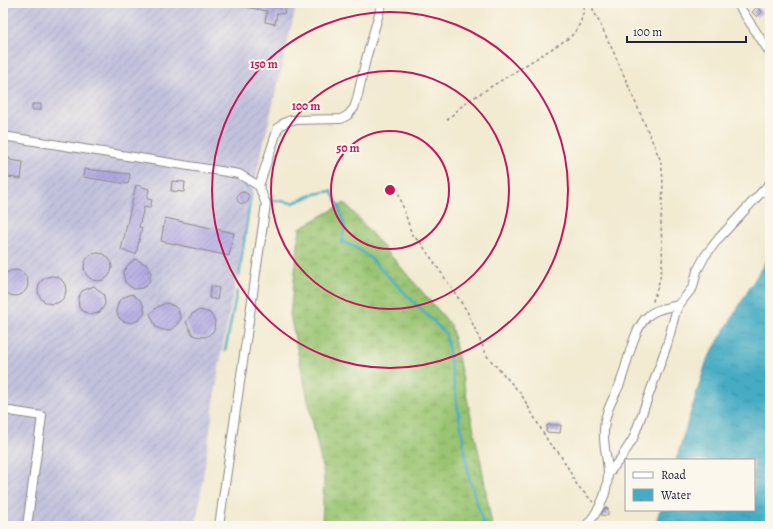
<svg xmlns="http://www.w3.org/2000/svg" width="773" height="529" viewBox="0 0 773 529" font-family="Alegreya,serif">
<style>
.industrial{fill:url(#industrial-furrows)}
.wetland{fill:url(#wetland-marsh);stroke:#5e7356}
.water{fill:url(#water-ripples);stroke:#33677f}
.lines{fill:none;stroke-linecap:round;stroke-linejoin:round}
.stream{stroke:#44acc3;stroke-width:2.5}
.building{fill:url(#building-hatch)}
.minor-casing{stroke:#8a8686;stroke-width:10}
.path{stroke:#8a8686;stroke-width:1.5;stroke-dasharray:3 3;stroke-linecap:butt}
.minor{stroke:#fff;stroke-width:8}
.ring{fill:none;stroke:#c2185b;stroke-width:2}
.centre{fill:#c2185b;stroke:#fbf7ec;stroke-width:2}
.ring-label{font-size:12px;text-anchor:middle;font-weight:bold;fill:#c2185b;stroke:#fbf7ec;stroke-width:4;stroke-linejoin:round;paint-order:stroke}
</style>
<defs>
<pattern id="industrial-furrows" width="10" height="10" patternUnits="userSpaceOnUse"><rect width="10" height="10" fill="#c2c1dc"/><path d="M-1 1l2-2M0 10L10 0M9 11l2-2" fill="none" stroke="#a6a6be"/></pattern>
<pattern id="wetland-marsh" width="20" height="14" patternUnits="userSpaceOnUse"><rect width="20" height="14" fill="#9ac471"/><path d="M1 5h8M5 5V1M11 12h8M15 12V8" fill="none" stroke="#84a863"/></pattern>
<pattern id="water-ripples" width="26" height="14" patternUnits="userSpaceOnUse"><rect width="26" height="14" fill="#44acc3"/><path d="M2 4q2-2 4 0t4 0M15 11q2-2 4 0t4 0" fill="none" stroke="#388ca0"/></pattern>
<pattern id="building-hatch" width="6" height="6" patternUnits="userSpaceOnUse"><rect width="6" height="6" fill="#ada5e2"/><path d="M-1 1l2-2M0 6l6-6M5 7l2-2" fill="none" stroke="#8c86b8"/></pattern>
</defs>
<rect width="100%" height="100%" fill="#fbf7ec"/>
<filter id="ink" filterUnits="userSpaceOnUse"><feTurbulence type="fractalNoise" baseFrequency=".025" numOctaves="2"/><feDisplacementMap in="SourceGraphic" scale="8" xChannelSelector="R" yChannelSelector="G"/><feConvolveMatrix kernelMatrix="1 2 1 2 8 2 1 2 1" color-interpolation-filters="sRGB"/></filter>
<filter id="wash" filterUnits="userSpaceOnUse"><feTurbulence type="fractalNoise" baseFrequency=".012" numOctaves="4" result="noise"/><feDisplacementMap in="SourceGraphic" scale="16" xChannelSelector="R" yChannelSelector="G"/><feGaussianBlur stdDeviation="0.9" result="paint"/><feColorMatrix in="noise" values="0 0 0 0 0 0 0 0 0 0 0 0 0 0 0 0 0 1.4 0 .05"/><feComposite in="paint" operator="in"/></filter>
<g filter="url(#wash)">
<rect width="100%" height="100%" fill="#f2ead1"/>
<path class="industrial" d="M3,3H297L260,158L221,355L196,526H3Z"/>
<path class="wetland" d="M345,203L451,325L481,463L492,526H322L324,475L290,315L300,228Z"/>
<path class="water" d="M770,254V526H655L660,510H754V460H676L707,360Z"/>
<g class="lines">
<path class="stream" d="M231,176L242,179L251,195L239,276
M267,199L293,203L315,194L331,191L339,206L345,228L342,242L355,247L368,256L446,334L469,477L484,526
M225,351L237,291"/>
</g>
<g id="blocks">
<path class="building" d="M240,3H286L284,14L277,13L275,24L265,22L267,11L240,6Z
M757,7L762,12L757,17L752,12Z
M32,104H41V110H32Z
M3,157L10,158V160L23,162L21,179L3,176Z
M84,169L130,174L128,184L83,177Z
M172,181L185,182L184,192L171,191Z
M136,185L149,189L147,199L152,200L150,208L144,207L139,227L142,228L136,254L121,250Z
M237 198a6 6 0 1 1 12 0a6 6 0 1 1-12 0Z
M165,218L234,233L229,256L161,241Z
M84 267a14 14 0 1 1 28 0a14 14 0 1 1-28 0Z
M135,259L147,265L151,273L149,282L146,286L142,288L134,289L128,285L125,282L123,272L128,265Z
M2 283a13 13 0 1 1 26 0a13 13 0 1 1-26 0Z
M38 290a14 14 0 1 1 28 0a14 14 0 1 1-28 0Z
M94,286L104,295L105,304L100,312L91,315L83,311L79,308L78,298L82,291Z
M211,286L219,288L217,300L209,298Z
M132,294L140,300L143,304L145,313L139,320L131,323L123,321L119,318L116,310L119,301L122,298Z
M166,303L174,306L178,310L181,319L175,327L168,331L160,329L156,327L150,314L157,307Z
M200,310L210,313L215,321L214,330L208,336L204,337L195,336L192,334L186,322L192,314Z
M547,425H561L560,433L546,432Z
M605,508L608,509V516L601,515Z"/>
</g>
</g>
<g filter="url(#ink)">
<use href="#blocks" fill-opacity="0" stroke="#8a8686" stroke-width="1"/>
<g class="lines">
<g class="minor-casing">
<path id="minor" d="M737,3L770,53
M3,136L239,174L259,186L266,204L219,526
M259,186L278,128C282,124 286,121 292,120L341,119L348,115L354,108L357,99L366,59L382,3
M3,410L42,416L27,526
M608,474L621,458L633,439L667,345L676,311L679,305L693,287L697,271L705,256L719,238L770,183
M586,526C599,511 608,494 608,474C608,460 603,446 604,431C604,414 612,401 619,386C627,367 633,328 648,316C655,309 669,307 679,305"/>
</g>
<path class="path" d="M590,3L615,55L660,159C665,180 662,200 661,221C661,236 663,250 662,265C661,279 656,291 652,304
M447,120L465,103L569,38C580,28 583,17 585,3
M397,188L412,235L421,243L467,311L487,356L521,394L549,443L559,453L568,468L577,485L593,502"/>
<use href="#minor" class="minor"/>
</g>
</g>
<g class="ring">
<circle cx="390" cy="190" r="59"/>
<circle cx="390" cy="190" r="119"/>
<circle cx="390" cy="190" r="178"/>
</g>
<circle cx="390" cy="190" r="6" class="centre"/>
<g class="ring-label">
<text x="264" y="68">150 m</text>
<text x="306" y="110">100 m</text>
<text x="348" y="152">50 m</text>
</g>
<rect width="773" height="529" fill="none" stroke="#fbf7ec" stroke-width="16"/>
<rect x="625" y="459" width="130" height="52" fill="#fbf7ec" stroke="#a4a2a5"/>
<rect x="633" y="472" width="20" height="6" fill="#ffffff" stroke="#a4a2a5"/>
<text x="661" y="479" font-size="12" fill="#22223b">Road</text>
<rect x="633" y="489" width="20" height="12" fill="url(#water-ripples)" stroke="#a4a2a5"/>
<text x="661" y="499" font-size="12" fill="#22223b">Water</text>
<path d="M627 36v6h119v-6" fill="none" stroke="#22223b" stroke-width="2"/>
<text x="633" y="36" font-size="12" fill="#22223b" stroke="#fbf7ec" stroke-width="3" paint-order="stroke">100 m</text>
</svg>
